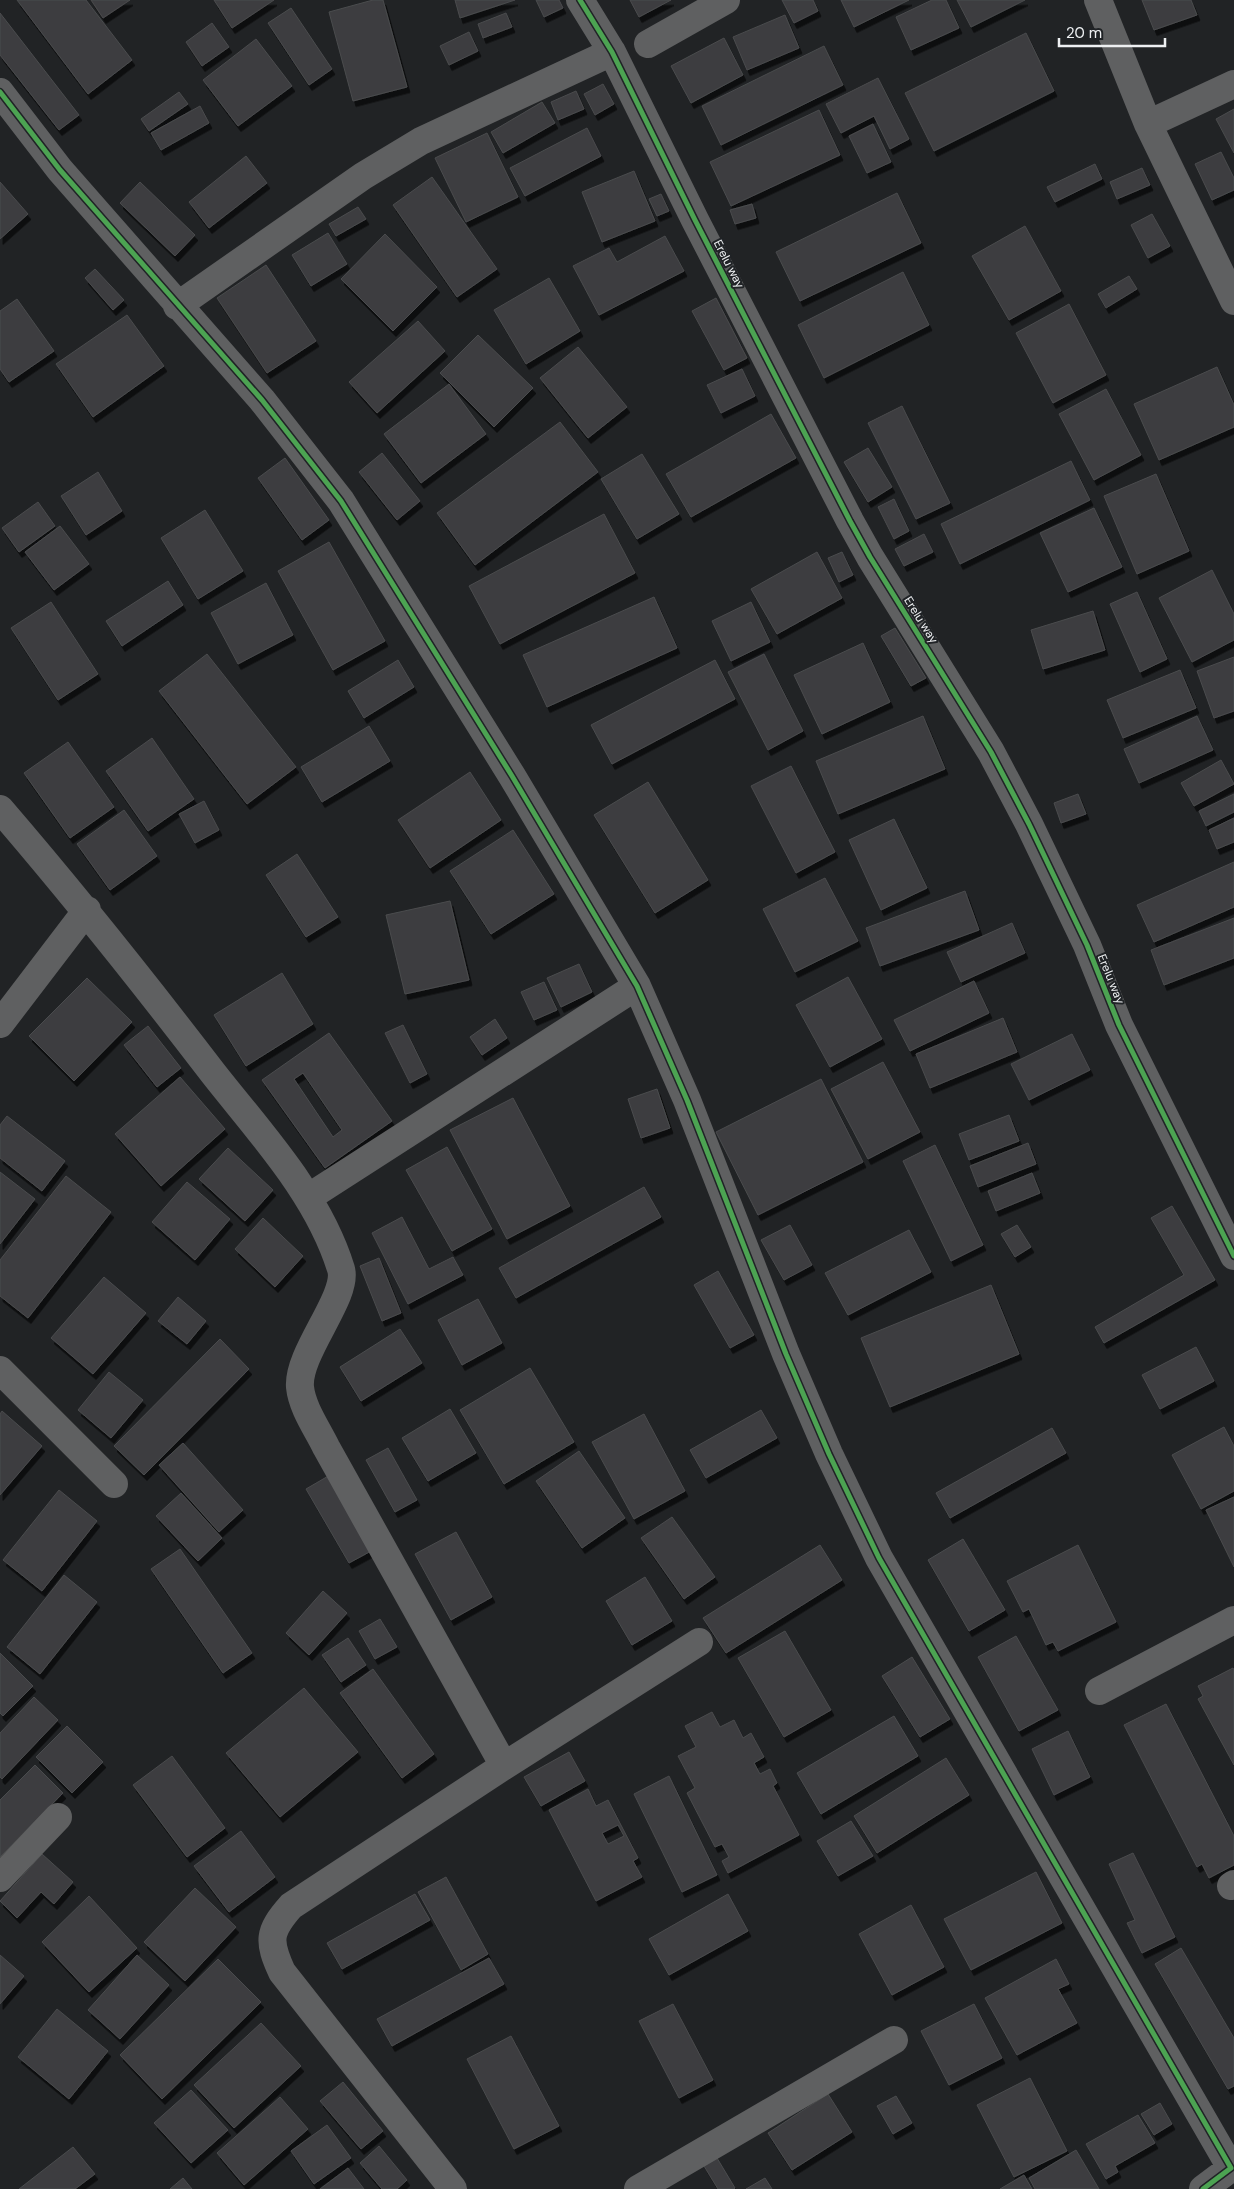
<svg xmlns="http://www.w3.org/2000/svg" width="1234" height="2189" viewBox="0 0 1234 2189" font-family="'DM Sans',sans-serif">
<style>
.building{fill:#3d3e40;stroke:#4a4b4d;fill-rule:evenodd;filter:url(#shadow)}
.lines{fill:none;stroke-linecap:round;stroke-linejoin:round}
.street{stroke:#5f6061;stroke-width:28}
.cycleway-casing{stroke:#202326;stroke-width:8}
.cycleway{stroke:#4ca352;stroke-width:5}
.labels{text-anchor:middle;stroke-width:4;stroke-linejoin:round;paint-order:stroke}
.street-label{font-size:12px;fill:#eef0f2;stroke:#202326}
</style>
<defs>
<filter id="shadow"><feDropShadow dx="3" dy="5.5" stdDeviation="0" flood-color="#0009"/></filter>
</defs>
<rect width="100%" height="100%" fill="#212325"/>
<path class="building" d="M17,0H86L132,60L88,94Z
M91,0H130L103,18Z
M214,0H274L232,28Z
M373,0H383L407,87L353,101L329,12Z
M455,0H515L460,18Z
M536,0H559L563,8L544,17Z
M630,0H671L639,17Z
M782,0H813L818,11L794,23Z
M841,0H909L854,27Z
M932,0H946L959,28L911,50L896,17Z
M957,0H1025L971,27Z
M1142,0H1191L1197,15L1154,30Z
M291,8L332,69L309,85L268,23Z
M0,13L79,115L59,130L0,55Z
M506,13L512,27L483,38L478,24Z
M785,15L799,48L747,70L733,37Z
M212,23L229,47L202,66L186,42Z
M469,32L478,51L449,65L440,46Z
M1026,33L1054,91L934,151L905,93Z
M724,38L743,75L691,103L671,66Z
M256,39L292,86L238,126L203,80Z
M824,46L843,85L721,145L702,106Z
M878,78L909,139L890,149L874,116L841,133L826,104Z
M603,84L614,104L595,115L584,94Z
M576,91L584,109L558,120L551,102Z
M179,92L188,104L149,131L141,119Z
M542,102L555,123L503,153L491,132Z
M200,106L209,123L161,150L151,133Z
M1234,109V153L1216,119Z
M819,110L840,155L731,206L710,162Z
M873,124L891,162L867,173L849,136Z
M587,128L601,156L525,196L510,168Z
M487,133L518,197L466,222L435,158Z
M1221,152L1234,178V190L1212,200L1195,164Z
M246,156L267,183L209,228L189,202Z
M1095,164L1102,179L1055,202L1047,187Z
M1142,168L1150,185L1117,199L1110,182Z
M634,171L655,221L602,242L582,192Z
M432,177L497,269L457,297L393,205Z
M0,182L28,214L0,239Z
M140,182L195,235L175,256L120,203Z
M897,193L921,243L800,301L776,252Z
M661,194L669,211L657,216L649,199Z
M752,204L756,218L735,224L730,210Z
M358,207L366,219L336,236L329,224Z
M1152,214L1170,246L1148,258L1131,225Z
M1025,226L1061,291L1009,320L972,256Z
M328,233L347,264L311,286L292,255Z
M385,234L437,287L393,331L341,279Z
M665,236L684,271L599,315L573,266L609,248L617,262Z
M266,265L316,341L267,373L217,298Z
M95,269L124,300L113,310L85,278Z
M903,272L929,325L824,378L798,325Z
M1129,276L1137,289L1106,308L1098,294Z
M549,278L580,331L526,364L494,310Z
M716,298L747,358L724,370L692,311Z
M17,299L54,351L9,382L0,369V311Z
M1069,304L1106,375L1053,403L1016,333Z
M127,315L164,366L93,417L56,364Z
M418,321L445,351L377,413L349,382Z
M478,335L533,388L494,427L440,373Z
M578,347L627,407L588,438L540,378Z
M1217,367L1234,405V427L1159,460L1134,404Z
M742,369L755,396L721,413L707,385Z
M449,384L486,434L421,483L384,434Z
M1106,389L1141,455L1094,480L1059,414Z
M902,406L950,503L916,519L868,423Z
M771,414L796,458L691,517L666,474Z
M560,422L598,472L475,565L437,513Z
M868,448L892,487L868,502L844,462Z
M382,453L420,501L397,520L359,472Z
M642,454L679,514L637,539L601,479Z
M285,458L329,520L302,540L258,478Z
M1071,461L1090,500L960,564L941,524Z
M98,472L122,511L86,535L61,496Z
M1156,474L1189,551L1137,574L1104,496Z
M894,499L909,531L894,539L878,507Z
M38,502L55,526L19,552L2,528Z
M1094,508L1122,567L1068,592L1040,533Z
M205,510L243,571L198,599L161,538Z
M604,514L635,573L500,644L469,586Z
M60,526L89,564L54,590L25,552Z
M924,534L933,552L904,566L895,549Z
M329,542L385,641L333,670L278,571Z
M817,552L842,598L777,634L751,589Z
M842,552L853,575L839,582L828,558Z
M1212,570L1234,614V640L1192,662L1159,598Z
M168,581L183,605L122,646L106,621Z
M266,583L293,635L238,664L211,613Z
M1137,592L1167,659L1140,672L1110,604Z
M654,597L677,648L547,707L523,655Z
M51,602L98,674L58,700L11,628Z
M751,602L770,642L731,661L712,621Z
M1093,611L1105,650L1043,669L1031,630Z
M895,628L926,678L911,686L881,636Z
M863,643L890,702L822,734L794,675Z
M207,654L296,767L247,804L159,691Z
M764,654L803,731L768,750L728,672Z
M1234,657V711L1214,718L1197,671Z
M398,660L414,687L364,718L348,691Z
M715,660L735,699L612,764L591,725Z
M1180,670L1196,708L1123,738L1107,700Z
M923,716L945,769L838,814L816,761Z
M1197,716L1213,750L1139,783L1124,749Z
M369,726L390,761L322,802L301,767Z
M152,738L194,799L148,831L106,771Z
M68,742L114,807L70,838L24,773Z
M1221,760L1234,784L1194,806L1181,783Z
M791,766L835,852L796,873L751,786Z
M470,772L501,820L430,868L398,820Z
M648,782L708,880L655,913L594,815Z
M1078,794L1086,814L1061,823L1054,803Z
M1234,794V812L1206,826L1199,811Z
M204,801L219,830L195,843L179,814Z
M124,810L157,856L110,890L77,844Z
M1234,818V842L1217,849L1209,830Z
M894,819L927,888L881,910L849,840Z
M513,830L554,894L491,934L450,871Z
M297,854L338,917L306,937L266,875Z
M1234,862V907L1154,942L1137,905Z
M825,878L858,941L795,972L763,909Z
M965,891L979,930L880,966L866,928Z
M450,901L469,980L405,994L386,915Z
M1234,918V958L1164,985L1151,950Z
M1012,923L1025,953L961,982L947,952Z
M579,964L592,992L561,1007L547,978Z
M282,973L313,1024L246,1066L214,1015Z
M848,977L882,1039L830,1067L796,1005Z
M87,978L132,1022L74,1081L29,1036Z
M974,981L989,1013L910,1051L894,1020Z
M544,982L557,1010L534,1020L521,992Z
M1003,1018L1017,1052L930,1088L916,1054Z
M495,1019L507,1038L482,1055L470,1037Z
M403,1025L427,1074L410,1083L385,1033Z
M148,1026L181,1068L157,1087L124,1045Z
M329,1033L392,1121L325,1168L262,1080ZM303,1073L342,1130L333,1137L294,1079Z
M1072,1034L1090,1070L1029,1100L1011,1064Z
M883,1062L920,1132L868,1159L831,1089Z
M180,1077L225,1129L161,1186L115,1134Z
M821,1079L863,1162L758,1215L716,1132Z
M657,1089L670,1128L641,1138L628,1099Z
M513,1098L570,1206L507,1239L450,1130Z
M1009,1115L1019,1141L969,1160L959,1134Z
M7,1116L65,1161L42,1191L0,1158V1125Z
M1028,1143L1036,1164L978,1187L970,1166Z
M935,1145L983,1245L951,1261L903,1161Z
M447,1147L492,1229L452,1251L406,1170Z
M228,1148L273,1190L245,1221L199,1179Z
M0,1172L35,1199L0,1244Z
M1032,1173L1040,1193L996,1211L988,1191Z
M66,1176L111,1212L28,1318L0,1296V1260Z
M187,1182L230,1219L195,1260L152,1222Z
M644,1187L661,1217L516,1298L499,1268Z
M1172,1206L1215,1280L1104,1343L1095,1327L1184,1275L1151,1218Z
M402,1217L429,1269L453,1257L463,1275L408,1304L372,1233Z
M263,1218L303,1256L275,1287L235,1249Z
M790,1225L812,1265L784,1280L761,1240Z
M1017,1225L1031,1247L1015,1257L1001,1234Z
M909,1230L931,1272L848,1315L825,1273Z
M379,1258L401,1313L382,1321L360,1266Z
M718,1271L754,1335L730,1348L694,1285Z
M104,1277L146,1313L93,1374L51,1338Z
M991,1285L1019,1354L890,1407L861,1338Z
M178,1297L206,1321L187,1344L158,1321Z
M478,1299L502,1343L462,1365L438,1320Z
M400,1329L422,1363L361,1401L340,1367Z
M220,1339L249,1369L144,1475L114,1446Z
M1196,1347L1214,1381L1160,1409L1142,1375Z
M530,1368L574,1442L504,1484L460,1410Z
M109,1372L143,1400L111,1438L78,1410Z
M450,1409L476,1453L428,1481L402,1438Z
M761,1410L777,1438L706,1478L690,1450Z
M2,1411L42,1446L0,1495V1414Z
M644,1414L685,1491L634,1519L592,1442Z
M1224,1427L1234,1446V1491L1201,1509L1172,1455Z
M1052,1428L1066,1453L950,1518L936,1493Z
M183,1443L243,1510L219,1532L159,1465Z
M388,1448L417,1500L395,1512L366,1460Z
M579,1451L625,1518L582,1548L536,1481Z
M330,1475L373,1550L349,1563L306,1489Z
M59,1490L97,1521L42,1591L3,1560Z
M181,1493L222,1538L198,1561L156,1516Z
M1234,1497V1567L1206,1510Z
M672,1517L715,1577L684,1599L641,1538Z
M456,1532L492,1597L451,1620L415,1554Z
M963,1539L1005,1610L969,1631L928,1560Z
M820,1545L842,1580L726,1653L703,1618Z
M1078,1545L1116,1622L1058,1651L1053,1642L1046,1645L1029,1609L1023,1612L1007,1581Z
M180,1549L252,1653L223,1673L151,1569Z
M64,1575L97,1602L40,1674L7,1647Z
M645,1577L672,1621L632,1645L606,1601Z
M323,1591L347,1613L309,1655L286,1633Z
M380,1619L397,1647L375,1659L359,1631Z
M785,1631L831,1710L784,1737L738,1658Z
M1016,1636L1058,1710L1019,1731L978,1657Z
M348,1638L366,1665L341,1682L322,1655Z
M0,1653L33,1686L3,1716L0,1713Z
M912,1657L950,1719L920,1737L882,1676Z
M1233,1668L1234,1670V1765L1198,1699L1203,1696L1198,1686Z
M373,1669L434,1754L402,1778L340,1693Z
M304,1688L358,1752L280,1817L226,1753Z
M34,1697L58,1720L2,1779L0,1777V1733Z
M1166,1704L1234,1836V1865L1209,1878L1202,1864L1197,1867L1124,1725Z
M712,1712L720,1727L734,1720L743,1738L751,1733L764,1757L754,1763L760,1774L770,1769L777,1783L773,1786L799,1835L728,1873L722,1861L729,1857L722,1844L715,1847L687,1793L695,1788L678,1756L696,1747L685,1726Z
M894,1716L918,1756L821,1814L797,1773Z
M67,1726L103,1762L72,1793L36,1757Z
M1068,1731L1090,1777L1054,1795L1032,1749Z
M569,1752L585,1781L541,1806L524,1777Z
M172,1756L225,1828L187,1857L133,1785Z
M946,1758L969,1795L877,1853L854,1816Z
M35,1765L63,1793L0,1857V1800Z
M669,1776L717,1875L682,1892L634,1794Z
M588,1789L596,1806L608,1800L638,1858L633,1861L642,1877L596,1901L549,1810ZM618,1825L624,1836L608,1844L602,1833Z
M851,1821L873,1856L838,1876L817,1841Z
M241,1831L275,1877L229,1912L194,1866Z
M1133,1853L1175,1937L1142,1953L1127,1923L1135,1920L1109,1864Z
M42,1854L73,1882L54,1904L41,1892L17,1918L0,1901Z
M1036,1872L1062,1923L971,1970L944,1919Z
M446,1877L488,1954L461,1970L418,1892Z
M195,1888L236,1927L185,1981L144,1942Z
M415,1894L430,1920L342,1969L327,1943Z
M728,1894L748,1931L669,1975L649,1939Z
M89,1896L137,1948L89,1992L42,1942Z
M911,1905L944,1967L892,1995L859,1934Z
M1181,1948L1234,2038V2086L1228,2089L1155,1964Z
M0,1955L24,1976L0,2004Z
M137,1955L169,1985L120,2039L88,2010Z
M489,1958L504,1984L392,2046L377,2019Z
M218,1959L261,2002L162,2099L120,2055Z
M1056,1959L1069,1984L1058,1989L1077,2023L1017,2055L985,1998Z
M673,2004L713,2080L679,2098L639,2021Z
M974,2004L1002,2058L949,2085L921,2031Z
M57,2009L108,2051L69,2099L18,2057Z
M261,2023L301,2066L234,2128L194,2085Z
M511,2036L559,2126L514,2149L467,2059Z
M1030,2078L1067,2151L1014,2177L977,2105Z
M343,2082L383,2131L361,2149L320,2101Z
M191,2090L228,2130L191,2163L154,2123Z
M828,2094L852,2132L792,2170L768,2133Z
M896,2096L912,2123L893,2134L877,2106Z
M280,2097L308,2129L244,2185L217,2153Z
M1160,2103L1172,2124L1154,2135L1141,2114Z
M1138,2115L1155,2143L1115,2166L1118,2172L1106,2179L1086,2144Z
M327,2125L351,2158L314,2184L291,2151Z
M379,2146L407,2180L397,2189H382L360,2163Z
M73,2147L95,2174L75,2189H19Z
M1076,2150L1099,2189H1035L1029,2178Z
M717,2158L735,2188L734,2189H718L704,2166Z
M348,2168L364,2189H320Z
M1024,2175L1032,2189H1000Z
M183,2178L192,2189H170Z
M765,2178L772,2189H746Z"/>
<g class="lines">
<path class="street" d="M580,0L612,52L695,220L850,521L870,557L991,752L1029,824L1087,945L1119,1025L1234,1256
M1098,0L1148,124L1234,301
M648,44L726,0
M0,92L60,170L262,400L341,501L512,776L637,986L687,1100L786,1354L829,1454L879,1558L1231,2168L1203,2189
M1148,124L1234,84
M177,306L363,176L421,141L612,52
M0,809C74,895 144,983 213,1073C260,1133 318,1194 341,1269C349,1296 297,1353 300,1387C302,1408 318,1430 326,1447L504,1766
M0,1024L87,910
M309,1197L637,986
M0,1370L114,1484
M1099,1691L1234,1620
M0,1878L58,1817
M1231,1886L1234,1884
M453,2189L282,1972C268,1941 268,1932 291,1906L504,1766L699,1642
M638,2189L894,2040"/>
<g class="cycleway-casing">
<path id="cycleway" d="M580,0L612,52L695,220L850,521L870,557L991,752L1029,824L1087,945L1119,1025L1234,1256
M0,92L60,170L262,400L341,501L512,776L637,986L687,1100L786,1354L829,1454L879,1558L1231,2168L1203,2189"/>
</g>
<use href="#cycleway" class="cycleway"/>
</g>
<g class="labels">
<g class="street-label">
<text transform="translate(729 264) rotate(63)" y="4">Erelu way</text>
<text transform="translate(921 620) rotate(58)" y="4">Erelu way</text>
<text transform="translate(1111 979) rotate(68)" y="4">Erelu way</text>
</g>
</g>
<path d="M1059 38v8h106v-8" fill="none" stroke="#eef0f2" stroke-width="2.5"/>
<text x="1066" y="38" font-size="15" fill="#eef0f2" stroke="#202326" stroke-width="4" paint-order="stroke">20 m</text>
</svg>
